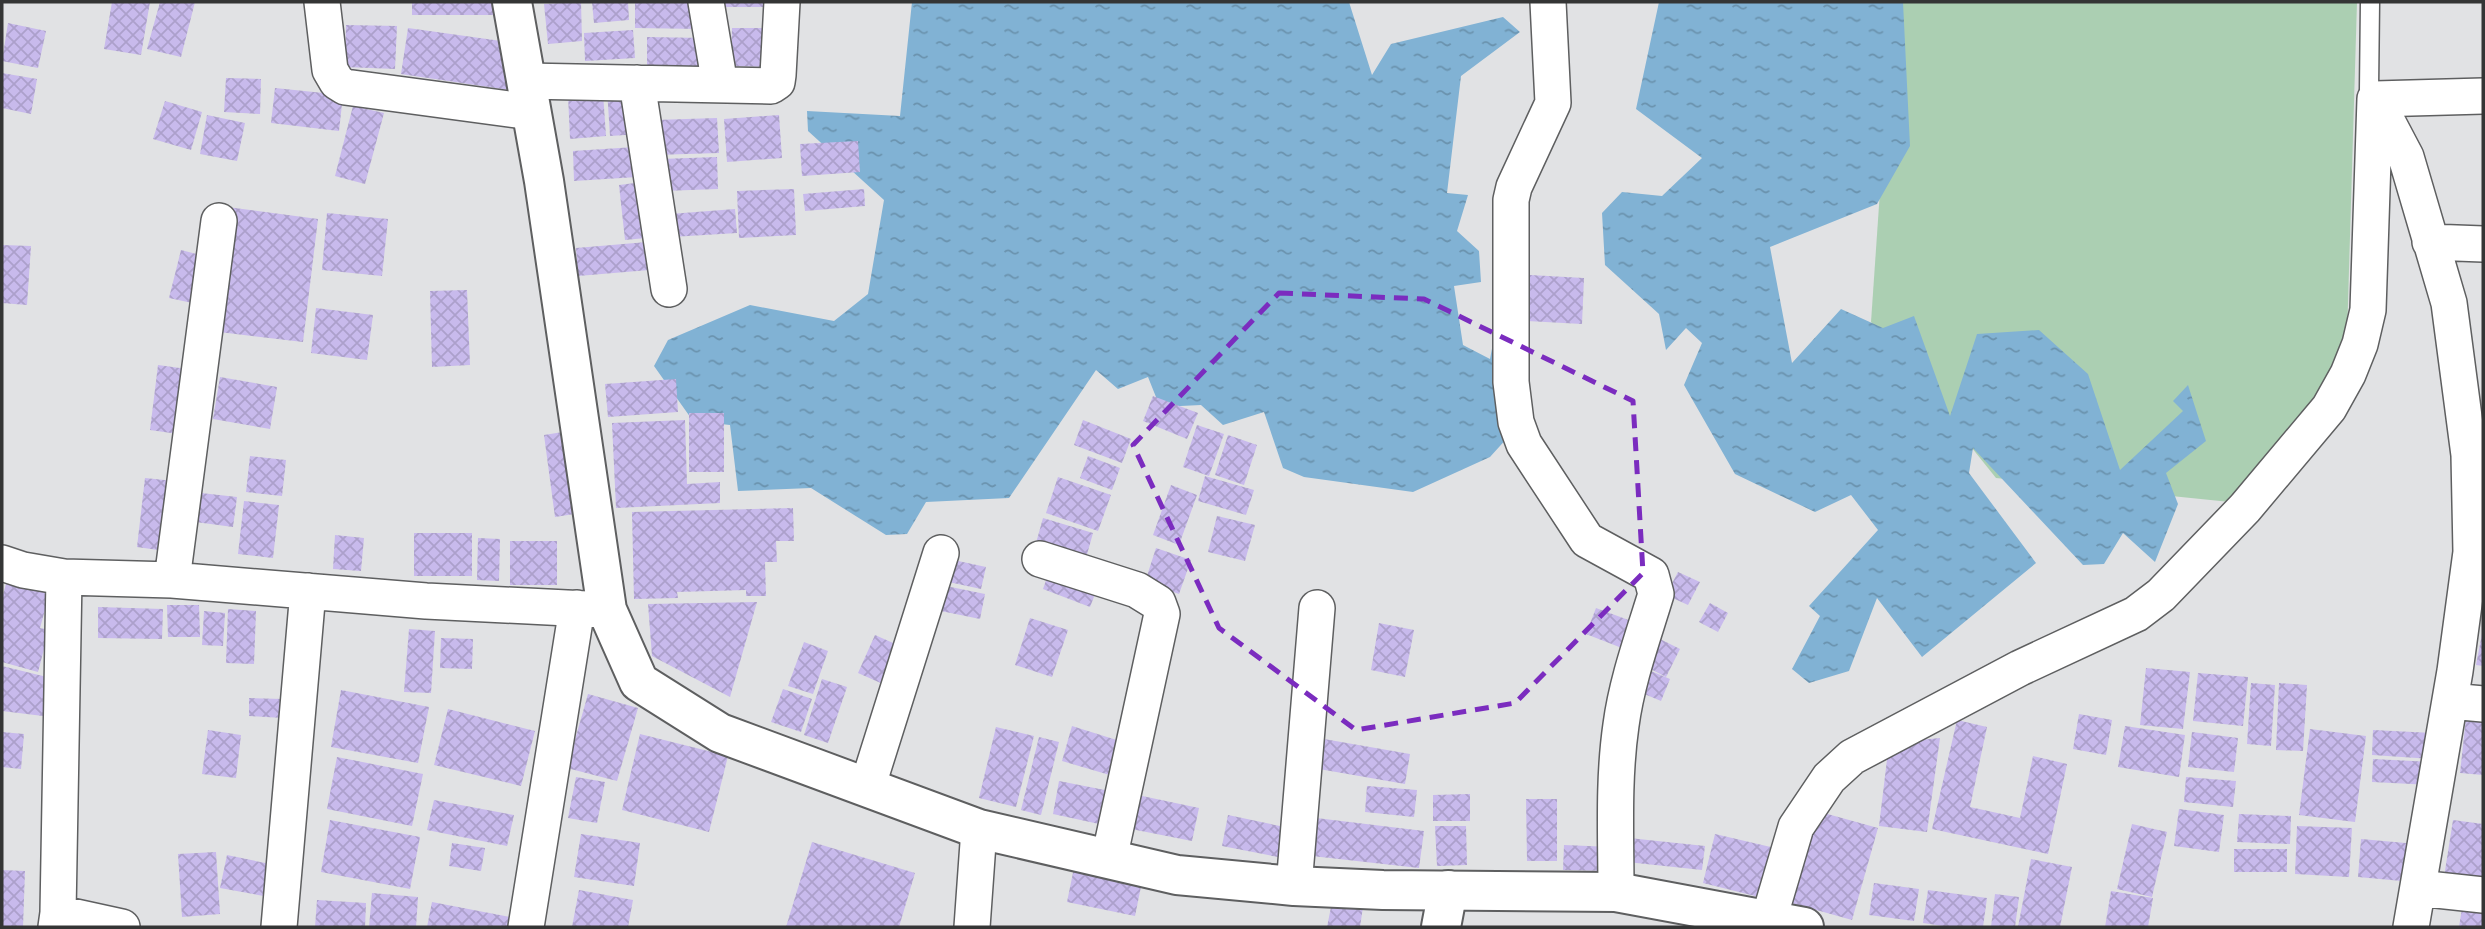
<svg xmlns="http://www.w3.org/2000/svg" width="2485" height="929" viewBox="0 0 2485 929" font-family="'PT Sans',sans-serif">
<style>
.green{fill:#abcfb2}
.water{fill:url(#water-ripples)}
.building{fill:url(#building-cross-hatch)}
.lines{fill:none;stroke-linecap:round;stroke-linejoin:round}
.service-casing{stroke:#5e5f60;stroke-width:21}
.minor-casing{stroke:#5e5f60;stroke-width:38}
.tertiary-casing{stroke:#5e5f60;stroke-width:42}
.secondary-casing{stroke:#5e5f60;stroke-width:42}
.service{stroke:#fff;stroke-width:18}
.minor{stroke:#fff;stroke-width:35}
.tertiary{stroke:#fff;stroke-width:38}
.secondary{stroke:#fff;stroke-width:38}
.marked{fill:none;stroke:#7b2cbf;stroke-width:5;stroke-dasharray:14 9;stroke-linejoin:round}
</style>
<defs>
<pattern id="water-ripples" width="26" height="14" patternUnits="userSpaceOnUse" patternTransform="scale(1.75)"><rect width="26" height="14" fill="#81b2d4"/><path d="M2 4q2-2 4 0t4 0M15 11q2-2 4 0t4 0" fill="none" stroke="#6a92ad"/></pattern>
<pattern id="building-cross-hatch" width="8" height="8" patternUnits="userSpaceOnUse" patternTransform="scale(1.75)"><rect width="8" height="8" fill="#c8baec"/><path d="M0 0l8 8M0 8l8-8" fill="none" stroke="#aca0cb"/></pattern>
</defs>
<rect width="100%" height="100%" fill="#e1e2e4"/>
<path class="green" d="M1893,2H2357L2346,370L2230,502L1996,478L1871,322Z"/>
<path class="water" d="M912,2H1349L1372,75L1391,44L1503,17L1520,32L1461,76L1447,193L1468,195L1457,231L1479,251L1481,282L1454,286L1463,345L1490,359L1498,317L1529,414L1490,457L1413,492L1304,477L1283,468L1264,412L1223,425L1201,405L1160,407L1148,377L1118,389L1096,370L1009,498L926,502L907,534L886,535L811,488L738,491L730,425L693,421L654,366L668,340L750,305L834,321L868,294L884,200L808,131L807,111L900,116Z
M1659,2H1903L1910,146L1877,204L1770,247L1792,363L1841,309L1883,328L1914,316L1950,416L1977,334L2039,330L2088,374L2120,470L2183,411L2173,401L2188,385L2206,441L2166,473L2178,504L2155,562L2123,533L2104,564L2083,565L1973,448L1969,473L2036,563L1922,657L1877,598L1849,671L1809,683L1792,669L1820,616L1809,606L1878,530L1851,495L1815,512L1735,474L1684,385L1702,343L1686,328L1666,350L1659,314L1605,265L1602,213L1622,192L1662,196L1702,158L1636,109Z"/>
<path class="building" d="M112,2H150L141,55L104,49Z
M160,2H195L181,57L147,49Z
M412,2H497V15H412Z
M581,2L582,41L548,44L544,4Z
M592,2H628L629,20L594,23Z
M635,2H701L700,29L635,28Z
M724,2H775V7H724Z
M8,23L46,31L38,68L2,61Z
M346,25L397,26L395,69L345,67Z
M408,28L515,43L509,90L401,74Z
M732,28H771L770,67L731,66Z
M633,30L635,58L585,61L584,33Z
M647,37L705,38L704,67L647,66Z
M2,73L37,79L31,114L2,108Z
M226,78L261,79L260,114L224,112Z
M637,87L640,134L610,136L607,89Z
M275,88L343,95L339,131L271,123Z
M603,93L606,136L570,139L568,95Z
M165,101L202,112L191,150L153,139Z
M353,106L384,113L365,184L335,176Z
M207,115L245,123L237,161L200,154Z
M779,115L782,158L727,162L724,119Z
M717,118L719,153L655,155V120Z
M858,141L860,172L802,176L800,144Z
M635,147L637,177L574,181L573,151Z
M717,157L718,189L663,191L661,159Z
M651,181L656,237L625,240L619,185Z
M794,189L796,235L739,238L737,191Z
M864,189L865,206L805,211L803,194Z
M227,207L318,219L303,342L211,331Z
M735,209L737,233L672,237L670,214Z
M327,213L388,219L382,276L322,270Z
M659,241L661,269L578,276L576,248Z
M3,245L31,246L27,305L2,303Z
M181,250L208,257L197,304L169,298Z
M1530,275L1584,278L1582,324L1527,321Z
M467,290L470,365L432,367L430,291Z
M316,308L373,315L367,360L311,353Z
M158,365L187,369L178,434L150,430Z
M220,377L277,387L270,429L213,419Z
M676,379L678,412L608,417L605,384Z
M1153,396L1198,413L1187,439L1143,421Z
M689,413H724V472H689Z
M685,420L687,484L720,482V503L616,508L612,423Z
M1083,420L1131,439L1122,463L1074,445Z
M1197,425L1224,434L1209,476L1183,467Z
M569,431L581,513L555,517L544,435Z
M1228,435L1257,445L1244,485L1215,475Z
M250,456L286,460L282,496L246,492Z
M1088,456L1120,468L1112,490L1080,478Z
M1205,476L1254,490L1246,515L1198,501Z
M1058,477L1111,495L1098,531L1046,513Z
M145,478L174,481L165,551L137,547Z
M1171,485L1197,495L1179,545L1153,535Z
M192,492L237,497L233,527L188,521Z
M244,501L279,505L273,558L238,554Z
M793,508L794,541H776L777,562H765L766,596H746V590L677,592L678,598L634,599L632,512Z
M1217,516L1255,525L1245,561L1208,552Z
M1043,518L1093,533L1086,558L1036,543Z
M414,533H472V576H414Z
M335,535L364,538L361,571L333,569Z
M478,538L500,539L499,581L477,580Z
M510,541H557V585H510Z
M1156,548L1191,560L1179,594L1145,582Z
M949,559L986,567L981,589L944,581Z
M1051,566L1099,584L1090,607L1043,589Z
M1678,572L1700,582L1688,605L1666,595Z
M8,577L51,588L40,628L49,630L38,672L2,662V598Z
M941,585L985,594L980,619L936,610Z
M757,602L730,697L652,656L648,604Z
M1710,603L1728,613L1718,632L1699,622Z
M167,605H199L200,637H168Z
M98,607L163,609L162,639L98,638Z
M1596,608L1642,625L1632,652L1586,634Z
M228,609L256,611L254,664L226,663Z
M204,611L225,613L223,646L202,645Z
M1030,618L1068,630L1052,677L1015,665Z
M1379,623L1414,630L1405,677L1371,670Z
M409,629L435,631L431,693L404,692Z
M2482,634H2483V666L2476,665Z
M875,635L909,650L892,688L858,673Z
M1656,637L1680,649L1666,677L1641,664Z
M441,638L473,639L472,669L440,668Z
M804,642L828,651L813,694L788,686Z
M2,666L47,677L43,716L2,711Z
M1639,666L1670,679L1661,701L1630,688Z
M2146,668L2190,672L2183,729L2140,725Z
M2198,673L2248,677L2243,726L2193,721Z
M822,679L847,687L828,743L804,735Z
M2251,683L2275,685L2271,746L2247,744Z
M2279,683L2307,685L2303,751L2276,750Z
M783,689L812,699L801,732L771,722Z
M341,690L429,707L418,763L331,747Z
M588,694L638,708L617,781L567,768Z
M249,698L283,699V718L249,716Z
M448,709L535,731L521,786L434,765Z
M2467,709L2483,710V775L2460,773Z
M2079,714L2112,720L2106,755L2073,749Z
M1957,720L1987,727L1970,807L2020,818L2033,756L2067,764L2048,854L1932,829Z
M1072,726L1123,742L1113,776L1062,761Z
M2125,726L2185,735L2179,777L2118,767Z
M996,727L1034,736L1016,807L979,798Z
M2310,729L2366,736L2355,822L2299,815Z
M208,730L241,735L236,778L202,774Z
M2373,730L2433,733L2432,759L2372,755Z
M2,732L24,734L21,769L2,767Z
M2192,732L2238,738L2234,772L2188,767Z
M640,734L728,756L709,832L622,810Z
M1039,737L1059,742L1041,815L1021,810Z
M1940,738L1927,832L1879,826L1889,743Z
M1324,739L1410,754L1405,784L1319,769Z
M337,757L423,774L412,826L327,809Z
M2373,759L2432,762L2431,785L2372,782Z
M576,777L605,782L597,823L568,818Z
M2186,777L2236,781L2233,807L2184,802Z
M1059,781L1120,793L1113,827L1053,814Z
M1367,786L1417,790L1414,817L1365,812Z
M1128,793L1199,808L1192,841L1121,827Z
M1470,794V821H1433V795Z
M1526,799H1557V861H1527Z
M434,800L514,815L507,846L427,830Z
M2179,809L2224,815L2219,852L2174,846Z
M1813,810L1878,828L1852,920L1788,902Z
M2239,814L2291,816L2290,844L2237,842Z
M1228,815L1294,829L1288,859L1222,846Z
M1308,817L1424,831L1419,868L1303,855Z
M330,820L420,837L410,889L321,872Z
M2453,820L2483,824V883L2444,877Z
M2132,824L2167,832L2152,897L2117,889Z
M1435,826H1466L1467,865L1437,866Z
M2297,826L2352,828L2349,877L2295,874Z
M581,834L640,843L634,886L574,877Z
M1715,834L1775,848L1763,898L1703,883Z
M1629,838L1705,846L1702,870L1627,862Z
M2361,839L2417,844L2413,882L2358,877Z
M812,842L915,873L899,927H786Z
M452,843L485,848L481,871L449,866Z
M1564,845L1612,847V871L1563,870Z
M2234,849H2287V872H2234Z
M216,852L220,914L182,917L178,854Z
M227,855L275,865L269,897L220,888Z
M1076,858L1144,872L1135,916L1067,902Z
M2031,859L2072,867L2060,927H2018Z
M2,870L25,871L23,927H2Z
M1874,883L1919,889L1914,921L1869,915Z
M579,890L633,900L628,927H572Z
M1928,890L1987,898L1983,927H1950L1923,923Z
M2111,891L2153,898L2148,927H2105Z
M372,893L418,897L416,927H369Z
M1995,894L2019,897L2015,927H1991Z
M317,900L366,903L365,927H315Z
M432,902L515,918L513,927H427Z
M1332,902L1363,907L1360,927H1327Z
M2463,902L2483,905V927H2459Z"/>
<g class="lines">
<g class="service-casing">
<path id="service" d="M2369,89L2370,2"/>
</g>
<g class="minor-casing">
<path id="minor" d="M322,2L330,70L337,82L345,87L532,112
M706,2L720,85
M1548,2L1553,103L1514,187L1511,200V382L1516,422L1524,444L1587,540L1651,575L1656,594C1643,637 1627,680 1621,725C1613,780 1616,837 1616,892
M526,81L771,86L777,82L778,75L782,2
M637,83L669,289
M2376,100L2406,157L2449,303L2469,455L2471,552L2455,671L2411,927
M2430,242L2483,244
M1040,559L1137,590L1158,603L1162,614L1109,859
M2,563L23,570L64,577
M172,580L219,221
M2450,701L2483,704
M867,788L941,553
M1294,886L1317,608
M2418,888L2483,895
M58,913L122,927
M1768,922L1796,827L1829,778L1852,757L2020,668L2136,614L2161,595L2245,508L2329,408L2348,374L2360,344L2368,310L2375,99L2483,96
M56,927L58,913L64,577L172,580L426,601L607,610
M279,927L308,591
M526,927L577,608
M972,927L979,829"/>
</g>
<g class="tertiary-casing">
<path id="tertiary" d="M1441,927L1448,890"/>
</g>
<g class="secondary-casing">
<path id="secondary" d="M512,2L544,181L607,610L639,682L720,733L979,829L1177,875L1294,886L1383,890L1616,892L1804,927"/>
</g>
<use href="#service" class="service"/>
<use href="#minor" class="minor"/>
<use href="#tertiary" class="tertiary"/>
<use href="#secondary" class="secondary"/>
</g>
<path class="marked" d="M1279,293L1424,299L1633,401L1643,573L1515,703L1356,730L1219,628L1133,445Z"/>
<rect width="2485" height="929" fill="none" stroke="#343535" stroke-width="7"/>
</svg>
